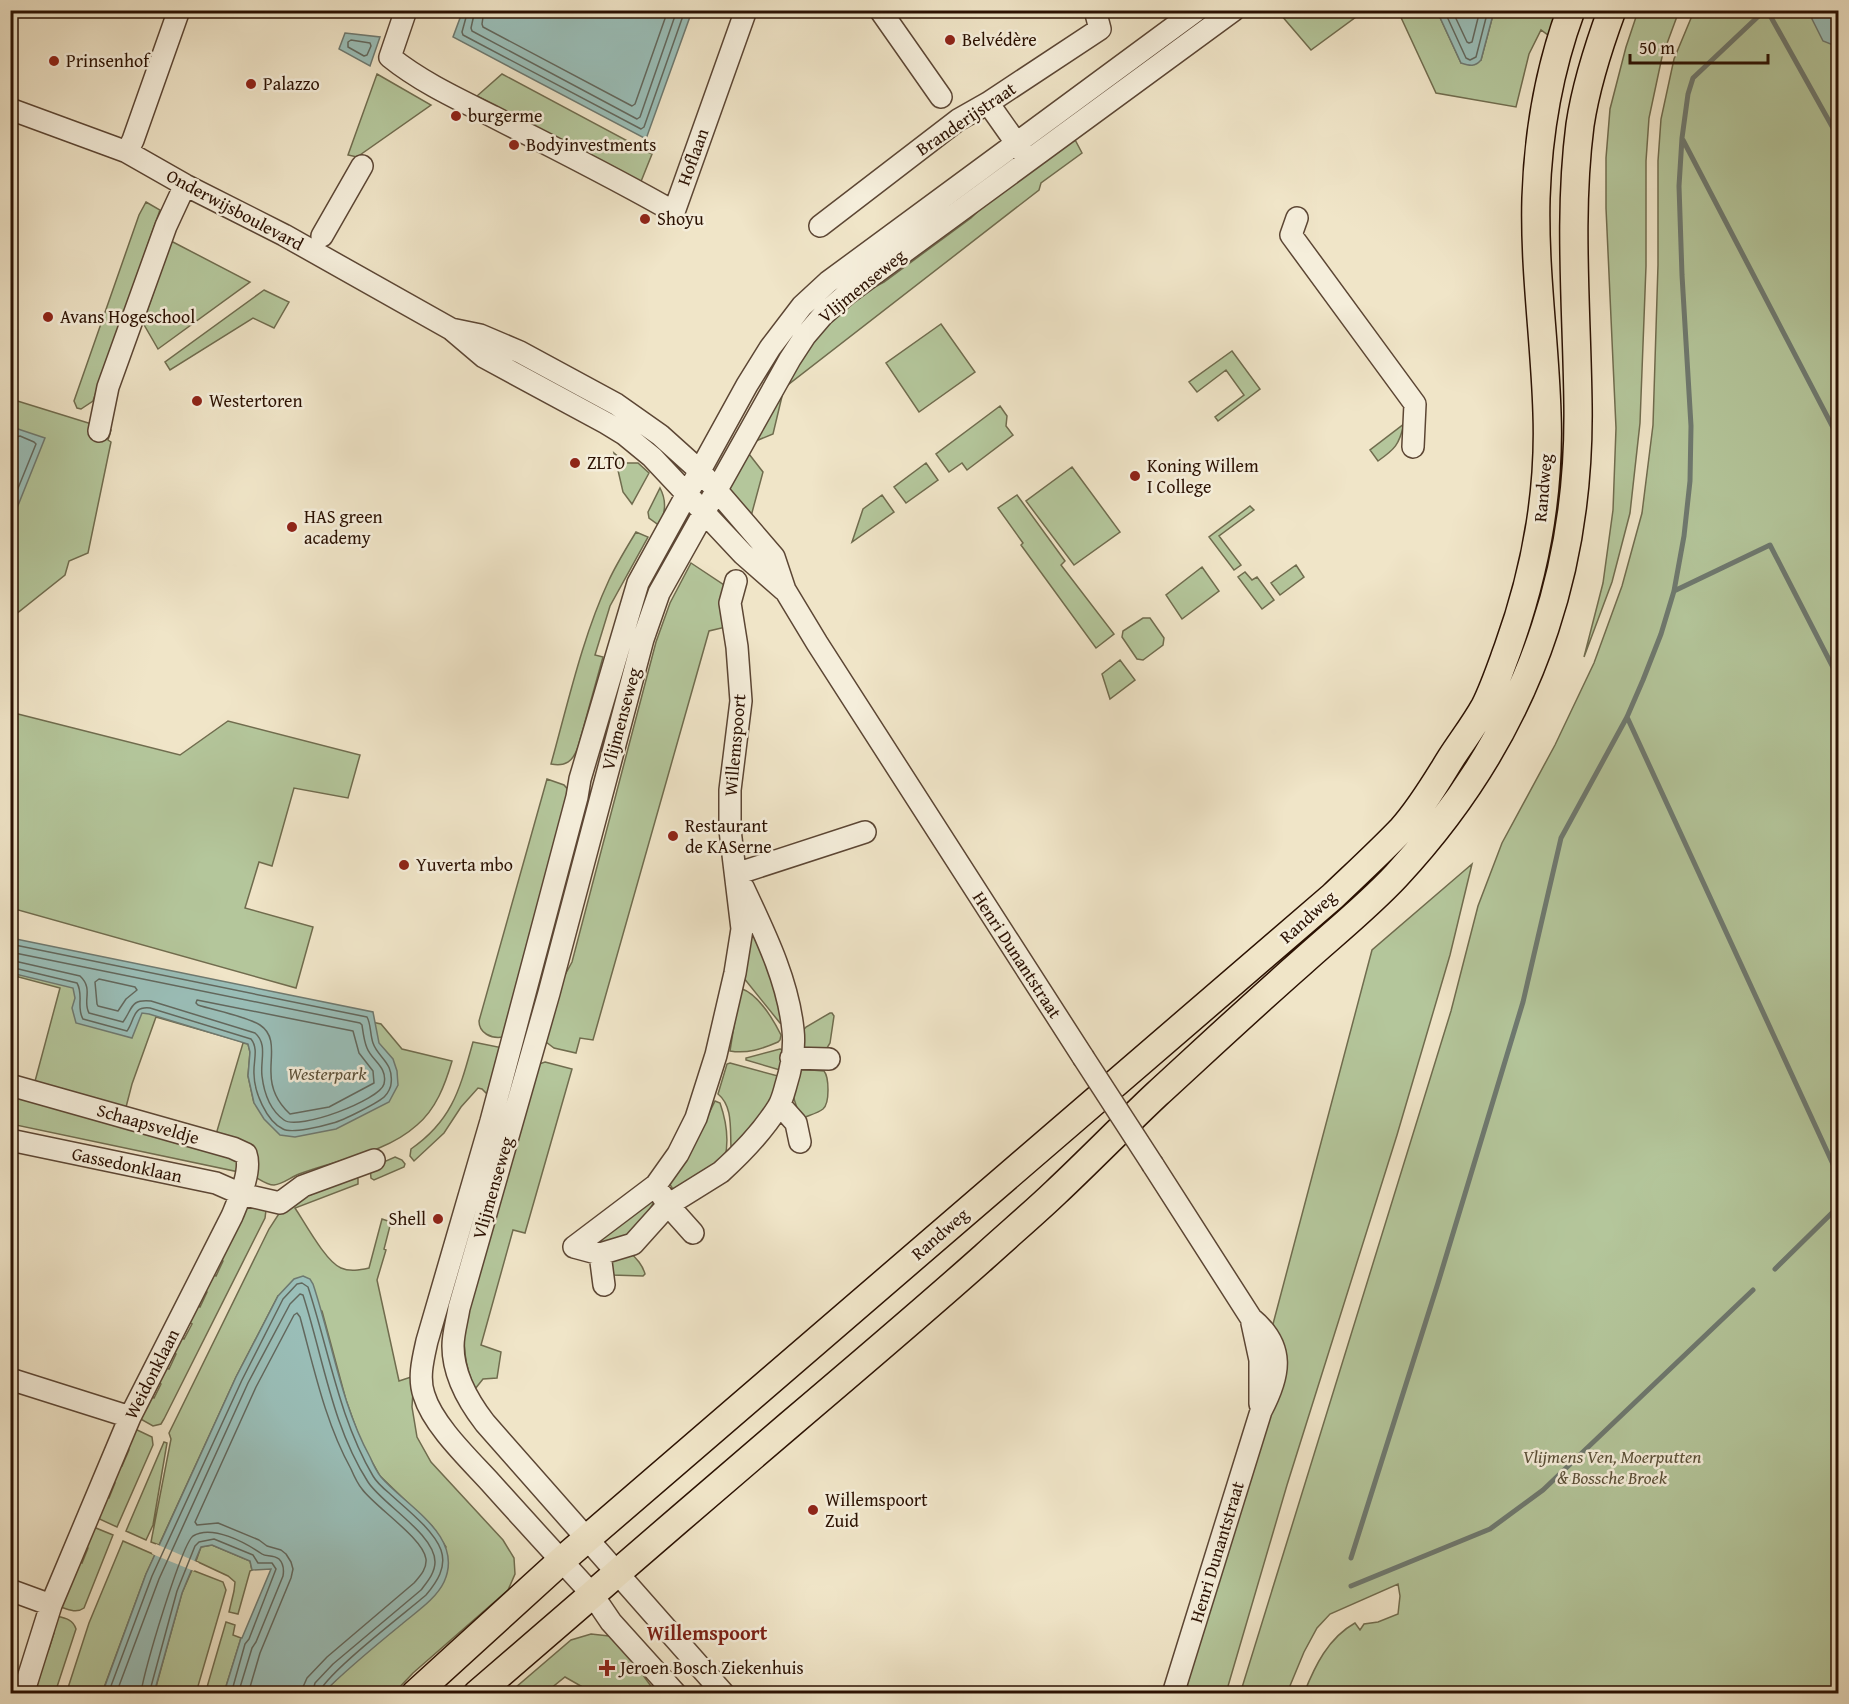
<svg xmlns="http://www.w3.org/2000/svg" width="1849" height="1704" viewBox="0 0 1849 1704" font-family="'Gentium Book Plus',serif">
<style>
.green{fill:#b4c69b;stroke:#706c4e;stroke-width:1.5}
.water{fill:#9abfb9;stroke:#6e7970;stroke-width:1.5}
.pier{fill:#f0e5c8}
.lines{fill:none;stroke-linecap:round;stroke-linejoin:round}
.shore{stroke:#62685e;stroke-width:1.5}
.stream{stroke:#6e7970;stroke-width:5}
.minor-casing{stroke:#5c4634;stroke-width:24}
.major-casing{stroke:#2b1102;stroke-width:30}
.minor{stroke:#f5eedb;stroke-width:21}
.major{stroke:#f0e5c8;stroke-width:27}
.minor-bridge-casing{stroke:#5c4634;stroke-width:24;stroke-linecap:butt}
.minor-bridge{stroke:#f5eedb;stroke-width:21}
.poi-dot{fill:#8f2418;stroke:#f5eedb;stroke-width:2}
.labels{text-anchor:middle;stroke-width:5;stroke-linejoin:round;paint-order:stroke}
.poi-label{font-size:18px;fill:#2b1102;stroke:#f5eedb;text-anchor:start}
.street-label{font-size:18px;fill:#2b1102;stroke:#f5eedb}
.park-label{font-size:18px;font-style:italic;fill:#5b5038;stroke:#f5eedb}
.neighbourhood-label{font-size:20px;font-weight:bold;fill:#7a1f14;stroke:#f5eedb}
</style>
<rect width="100%" height="100%" fill="#f0e5c8"/>
<filter id="stains"><feTurbulence type="fractalNoise" baseFrequency=".00333" numOctaves="4"/><feColorMatrix values="0 0 0 0 .2 0 0 0 0 .09 0 0 0 0 .02 0 0 0 .5 -.17"/></filter>
<radialGradient id="worn" r=".72"><stop offset=".6" stop-color="#630" stop-opacity="0"/><stop offset="1" stop-color="#630" stop-opacity=".3"/></radialGradient>
<path class="green" d="M1286,10H1364V11L1311,50L1281,15Z
M1398,11H1437L1461,63L1481,60L1494,11H1562L1552,38L1541,30L1529,54L1516,107L1436,93Z
M1638,11H1679L1662,57L1649,118L1646,161V266L1640,423L1630,513L1612,582L1584,657L1603,583L1613,510L1616,428L1606,208V158L1610,109L1626,47Z
M1694,11H1838V1693H1304C1315,1666 1328,1638 1355,1623L1360,1630L1364,1624L1378,1622L1398,1614L1400,1596L1398,1584L1330,1614L1317,1628L1304,1652L1287,1693L1240,1694L1451,1011L1478,906L1502,843L1555,745L1594,663L1622,586L1642,513L1653,425L1658,265V161L1661,119L1674,59Z
M377,74L431,105L357,157L348,155Z
M502,74L652,154L640,184L477,96Z
M1072,134L1082,153L1041,183L1039,190L784,388L773,434L751,443L796,360L846,302L884,282L971,218L1012,178Z
M146,202L160,210L93,401L81,409L77,408L74,401L139,215Z
M171,241L250,282L158,349L143,323Z
M264,290L289,302L274,328L253,318L170,370L165,362Z
M941,324L975,372L919,412L886,363Z
M1232,351L1260,389L1218,421L1215,417L1244,395L1226,370L1197,392L1189,382Z
M11,399L111,430L108,440L111,442L88,553L69,561L65,575L15,615L11,629Z
M1000,406L1007,416L1006,426L1013,435L967,470L962,463L949,472L936,454Z
M1404,424C1399,445 1395,449 1378,461L1370,450Z
M614,453L626,463H638L649,473L632,504L623,492Z
M749,454L763,472L750,520C723,485 724,490 749,454Z
M926,463L938,480L906,503L894,487Z
M1072,467L1120,532L1074,565L1026,501Z
M660,488C667,501 665,512 660,526L649,518L648,512Z
M882,495L894,512L852,542L863,509Z
M1017,495L1065,561L1061,565L1114,634L1096,648L1021,545L1023,543L998,508Z
M1250,506L1254,510L1219,536L1241,565L1234,570L1209,537Z
M636,532L648,537L610,606L595,655L603,657L578,747C573,761 566,767 551,764C568,703 582,638 609,580C617,563 627,547 636,532Z
M691,563L727,587L726,627L709,631L593,1040L580,1038L576,1053L554,1048L546,1042L554,995L572,962L656,642L670,603Z
M1296,565L1304,577L1280,595L1271,583Z
M1202,567L1219,591L1182,619L1166,595Z
M1245,572L1252,580L1257,577L1274,600L1262,609L1238,577Z
M1143,618H1150L1164,638L1163,645L1143,660L1137,659L1122,637L1123,631Z
M1120,660L1135,680L1110,699L1102,674Z
M10,712L180,755L228,721L360,755L348,798L294,788L272,866L259,862L245,908L313,927L296,988L11,908Z
M547,779L564,785L571,793L503,1037C491,1039 479,1033 479,1021Z
M1472,864L1450,955L1397,1135L1287,1485L1226,1693L1181,1694L1282,1343L1273,1324L1372,950Z
M753,932L777,983L783,1024L780,1023L743,977L751,934Z
M10,943L381,1024L402,1049L452,1061C445,1085 436,1109 417,1125C385,1154 338,1159 299,1174C291,1177 283,1184 274,1185C268,1185 262,1181 257,1178L256,1162L218,1135L217,1131L243,1043L248,1044L250,1052L248,1076L254,1103L250,1044L156,1017L132,1084L125,1111L34,1085L60,988L11,975Z
M740,988C758,994 773,1019 781,1035L780,1040L778,1042C762,1049 747,1054 730,1051Z
M830,1013H832L834,1016L830,1043L827,1048L802,1047L799,1035L806,1027Z
M473,1042L503,1048L489,1096L482,1089L478,1088L461,1107L444,1133L414,1161L410,1156L411,1149C453,1120 460,1088 473,1042Z
M780,1049L783,1050L780,1070L746,1060V1058Z
M545,1062L572,1069L525,1233L513,1230L481,1345L501,1352L497,1378L483,1379L475,1389C464,1364 463,1345 465,1318L539,1064Z
M730,1063L778,1076L772,1104L733,1149L731,1147C730,1129 733,1106 718,1094L727,1064Z
M799,1069L824,1071C829,1077 830,1103 823,1109C818,1113 810,1115 805,1117L799,1114L790,1087Z
M11,1094L241,1161L239,1172L11,1124Z
M715,1101L720,1103C726,1120 729,1140 725,1158L674,1191L669,1183L701,1130Z
M395,1157L402,1160L405,1164L404,1167L374,1180L371,1178L370,1168Z
M355,1174L358,1179V1184L295,1208C305,1223 326,1262 341,1268C350,1272 360,1270 369,1268L382,1219L391,1222L384,1249L386,1250L377,1280L399,1381L414,1376L412,1407L417,1437L431,1462L503,1540L514,1558L515,1574L508,1590L413,1673L394,1693H323L342,1674L446,1547L432,1526L380,1476L361,1442L346,1400L322,1311L278,1296L236,1377L159,1545L151,1542L171,1439L169,1433L269,1229L282,1209L297,1195Z
M650,1198L654,1202L634,1236L603,1244L596,1242Z
M248,1206L266,1210L265,1218L164,1419L161,1424L153,1426L137,1417L149,1396L154,1398L161,1384L157,1381L164,1367L169,1369L176,1354L172,1351L179,1337L184,1339L192,1324L187,1322L195,1305L200,1307L207,1292L203,1290L211,1274L216,1276L223,1261L218,1258L243,1210Z
M630,1253C636,1257 643,1266 645,1274L643,1276L612,1275L609,1261Z
M133,1428L152,1437L153,1445L117,1527L95,1517L104,1497L109,1498L115,1483L110,1481L118,1464L122,1466L129,1450L124,1448Z
M164,1442L167,1443L153,1525L146,1540L126,1531Z
M91,1526L113,1535L84,1608C76,1614 67,1609 58,1606L77,1561L82,1563L88,1548L83,1545Z
M123,1541L155,1555L146,1574L102,1693L66,1694L89,1623Z
M212,1545L250,1561L252,1570L250,1571L238,1614L229,1612L234,1591L235,1582L228,1576L196,1561L201,1547Z
M192,1570L223,1582L226,1590L196,1693L154,1694L182,1593Z
M55,1616C65,1618 73,1619 76,1629L55,1693L29,1694L36,1689L41,1672L36,1670L44,1647L49,1649L54,1633L49,1631Z
M226,1622L235,1625L233,1635L241,1638L224,1693L205,1694Z
M591,1634L609,1636L621,1645L656,1693H593L565,1677L545,1693L508,1694L571,1640Z"/>
<path class="water" d="M463,10H692V11L646,139L453,37Z
M1437,11H1494L1481,60C1475,67 1470,66 1461,63Z
M1811,11H1838V47L1823,41L1812,19Z
M345,33L380,37L370,66L339,49Z
M18,429L45,438L11,523V434Z
M11,938L373,1012L379,1043L393,1059L397,1071L398,1085L389,1102L336,1129L295,1137L280,1135L264,1119L254,1103L248,1076L250,1052L248,1044L149,1014L142,1013L132,1038L76,1023L72,1008L75,998L73,988L11,973Z
M303,1276L310,1279L313,1284C332,1341 341,1404 370,1457C373,1464 376,1471 381,1477C407,1507 465,1536 444,1582C436,1599 416,1612 402,1624C375,1646 348,1668 323,1693H224L241,1638H242L271,1569L252,1570L250,1561L212,1545L201,1547L182,1593L154,1693L102,1694L146,1574L236,1377L278,1296L294,1279Z"/>
<path class="pier" d="M156,1544L199,1563L194,1571L152,1554Z"/>
<g class="lines">
<path class="shore" d="M468,10L462,32L463,35L641,129L644,127L685,10
M475,10L471,28L472,31L637,119L640,117L677,10
M484,10L482,24L483,27L632,106L635,104L668,10
M1444,10L1466,58L1470,60L1476,57L1488,10
M1452,10L1467,42L1469,43L1472,42L1480,10
M351,40L370,43L371,46L367,55L364,56L348,47V42Z
M10,439L20,436L34,442L36,444L10,508
M10,944L367,1017C371,1024 370,1034 373,1043C378,1058 394,1062 391,1084C391,1087 388,1093 385,1096C380,1102 342,1121 333,1123C323,1126 292,1134 283,1129C266,1121 254,1091 254,1074C253,1062 259,1049 251,1039L150,1008C132,1006 135,1020 127,1031L83,1019C76,1008 84,995 77,983L10,967
M10,952L360,1023L362,1025C363,1032 364,1041 367,1048C372,1061 388,1067 384,1084C380,1100 298,1131 284,1120C270,1110 264,1093 262,1076C260,1061 268,1044 255,1033L151,1001C130,999 133,1008 123,1022L89,1013C82,1001 94,989 80,976L10,960
M99,979L135,987L137,990L126,999L118,1011L98,1006L97,1004L95,982Z
M197,1000L353,1031L359,1053L373,1071L374,1083L329,1107L290,1114C278,1103 271,1089 271,1073C270,1057 277,1036 260,1025C248,1017 213,1010 198,1005L196,1003Z
M108,1694L152,1576L242,1380L283,1299L297,1284L302,1283L308,1287C329,1351 339,1418 373,1476C377,1483 383,1488 389,1493C405,1508 433,1529 441,1550C447,1567 437,1582 426,1595C409,1610 321,1677 319,1694
M116,1694L159,1579L248,1383L290,1304L300,1294L303,1295C323,1357 332,1426 368,1482C382,1504 435,1534 435,1562C435,1573 427,1582 421,1590L333,1664L315,1683L312,1694
M141,1694C142,1675 182,1544 193,1536C212,1524 246,1543 262,1554C266,1557 273,1554 279,1559C284,1564 284,1570 283,1576L256,1642L252,1648L238,1694
M149,1694L177,1591L195,1546L199,1542L214,1539L253,1555L258,1563H272L276,1569L249,1639L245,1644L231,1694
M248,1694L260,1653L291,1578L293,1569L291,1562L286,1554L281,1550L267,1546L259,1540L218,1523L197,1525L195,1522L256,1387L294,1315L297,1313L300,1317C314,1368 325,1422 351,1469C354,1476 357,1483 362,1489C375,1507 423,1538 426,1559C427,1569 420,1576 414,1583L327,1657L307,1678L303,1687V1694"/>
<path class="stream" d="M1767,10L1838,137
M1683,140L1838,437
M1674,591L1770,545L1838,677
M1627,717L1838,1175
M1775,1269L1838,1207
M1351,1558L1438,1283L1523,1002L1561,838L1627,717L1643,680L1661,634L1674,591L1684,536L1690,481L1691,426L1682,275L1679,186L1682,138L1688,94L1693,78L1765,10
M1351,1586L1490,1529L1543,1490L1753,1290"/>
<g class="minor-casing">
<path id="minor" d="M406,10L390,57C421,82 458,99 494,117C554,148 615,178 674,212L746,10
M880,10L941,97
M988,103L1024,154
M10,109L127,152L185,185L284,235L451,329L484,357L606,423L624,434L652,457L743,554L784,590
M127,152L133,140L179,10
M1297,218L1291,235L1415,404L1413,447
M820,226L958,120L988,103L1100,29L1095,10
M322,236L362,166
M451,329L480,335L520,352L616,404L660,435L700,471L774,557L785,590L817,643L1083,1057
M99,431L108,387L166,226L185,185
M736,874L865,832
M791,1058L829,1059
M10,1085L233,1148L246,1154C252,1171 239,1199 232,1216L130,1417L51,1605L23,1694
M780,1105L796,1123L800,1142
M10,1140L216,1183L241,1194L280,1203L303,1186L374,1160
M1153,1165L1251,1318C1286,1347 1280,1375 1261,1411L1173,1694
M661,1194L668,1205L693,1233
M574,1247L656,1185L678,1154L696,1118L716,1055L735,973L742,929L730,830V790L741,701L737,647L730,603L736,581
M574,1247L600,1254L633,1244L668,1205L721,1172C742,1153 763,1131 778,1107C782,1101 784,1092 786,1085C791,1069 795,1048 793,1030C788,980 764,932 743,887
M600,1254L604,1285
M1252,1323L1260,1360V1404
M10,1379L130,1417
M10,1590L51,1605
M676,1694L611,1622L592,1594C558,1557 524,1520 490,1482C469,1459 433,1425 424,1395C418,1378 423,1359 427,1341L491,1121L577,797L580,779L638,583L747,385L770,348L802,306L828,282L1197,10
M724,1694L485,1423C468,1401 453,1375 453,1346C453,1334 457,1321 459,1308L549,993L643,639L659,593L790,359L805,336L823,315L848,293L1234,10"/>
</g>
<g class="major-casing">
<path id="major" d="M415,1694L561,1561L1333,896C1356,874 1380,852 1402,829C1421,808 1436,782 1451,758C1462,741 1475,724 1485,706C1494,688 1501,667 1508,648C1535,573 1550,494 1547,413C1545,342 1534,270 1536,198C1538,134 1549,70 1571,10
M477,1694C581,1604 684,1515 788,1426C854,1370 920,1314 984,1257C1008,1235 1033,1214 1056,1192C1090,1160 1123,1126 1157,1094C1205,1050 1252,1006 1301,963C1333,934 1367,907 1396,876C1464,803 1514,723 1545,628C1569,556 1579,480 1578,405C1577,312 1568,217 1580,125C1586,85 1598,48 1612,10"/>
</g>
<use href="#minor" class="minor"/>
<use href="#major" class="major"/>
<g class="minor-bridge-casing">
<path id="minor-bridge" d="M1083,1057L1153,1165"/>
</g>
<use href="#minor-bridge" class="minor-bridge"/>
</g>
<g class="poi-dot">
<circle cx="950" cy="40" r="6"/>
<circle cx="54" cy="61" r="6"/>
<circle cx="251" cy="84" r="6"/>
<circle cx="456" cy="116" r="6"/>
<circle cx="514" cy="145" r="6"/>
<circle cx="645" cy="219" r="6"/>
<circle cx="48" cy="317" r="6"/>
<circle cx="197" cy="401" r="6"/>
<circle cx="575" cy="463" r="6"/>
<circle cx="1135" cy="476" r="6"/>
<circle cx="292" cy="527" r="6"/>
<circle cx="673" cy="836" r="6"/>
<circle cx="404" cy="865" r="6"/>
<circle cx="438" cy="1219" r="6"/>
<circle cx="813" cy="1510" r="6"/>
<path d="M604 1659h6v6h6v6h-6v6h-6v-6h-6v-6h6z"/>
</g>
<g class="labels">
<g class="poi-label">
<text x="962" y="46">Belvédère</text>
<text x="66" y="67">Prinsenhof</text>
<text x="263" y="90">Palazzo</text>
<text x="468" y="122">burgerme</text>
<text x="526" y="151">Bodyinvestments</text>
<text x="657" y="225">Shoyu</text>
<text x="60" y="323">Avans Hogeschool</text>
<text x="209" y="407">Westertoren</text>
<text x="587" y="469">ZLTO</text>
<text x="1147" y="472">Koning Willem<tspan x="1147" dy="21">I College</tspan></text>
<text x="304" y="523">HAS green<tspan x="304" dy="21">academy</tspan></text>
<text x="685" y="832">Restaurant<tspan x="685" dy="21">de KASerne</tspan></text>
<text x="416" y="871">Yuverta mbo</text>
<text x="426" y="1225" text-anchor="end">Shell</text>
<text x="825" y="1506">Willemspoort<tspan x="825" dy="21">Zuid</tspan></text>
<text x="620" y="1674">Jeroen Bosch Ziekenhuis</text>
</g>
<g class="street-label">
<text transform="translate(966 119) rotate(-34)" y="6">Branderijstraat</text>
<text transform="translate(693 157) rotate(-70)" y="6">Hoflaan</text>
<text transform="translate(235 210) rotate(28)" y="6">Onderwijsboulevard</text>
<text transform="translate(862 286) rotate(-39)" y="6">Vlijmenseweg</text>
<text transform="translate(1543 488) rotate(-85)" y="6">Randweg</text>
<text transform="translate(621 719) rotate(-75)" y="6">Vlijmenseweg</text>
<text transform="translate(735 745) rotate(-85)" y="6">Willemspoort</text>
<text transform="translate(1308 917) rotate(-42)" y="6">Randweg</text>
<text transform="translate(1017 955) rotate(57)" y="6">Henri Dunantstraat</text>
<text transform="translate(148 1124) rotate(16)" y="6">Schaapsveldje</text>
<text transform="translate(127 1165) rotate(12)" y="6">Gassedonklaan</text>
<text transform="translate(493 1188) rotate(-74)" y="6">Vlijmenseweg</text>
<text transform="translate(940 1234) rotate(-41)" y="6">Randweg</text>
<text transform="translate(152 1374) rotate(-63)" y="6">Weidonklaan</text>
<text transform="translate(1217 1552) rotate(-73)" y="6">Henri Dunantstraat</text>
</g>
<g class="park-label">
<text x="327" y="1080">Westerpark</text>
<text x="1612" y="1463">Vlijmens Ven, Moerputten<tspan x="1612" dy="21">&amp; Bossche Broek</tspan></text>
</g>
<g class="neighbourhood-label">
<text x="707" y="1640">Willemspoort</text>
</g>
</g>
<rect width="1849" height="1704" fill="none" stroke="#f0e5c8" stroke-width="36"/>
<rect x="12" y="12" width="1825" height="1680" fill="none" stroke="#2b1102" stroke-width="3"/>
<rect x="18" y="18" width="1813" height="1668" fill="none" stroke="#2b1102" stroke-width="1.5"/>
<path d="M1630 54v9h138v-9" fill="none" stroke="#2b1102" stroke-width="3"/>
<text x="1639" y="54" font-size="18" fill="#2b1102" stroke="#f5eedb" stroke-width="4.5" paint-order="stroke">50 m</text>
<rect width="100%" height="100%" filter="url(#stains)"/>
<rect width="100%" height="100%" fill="url(#worn)"/>
</svg>
